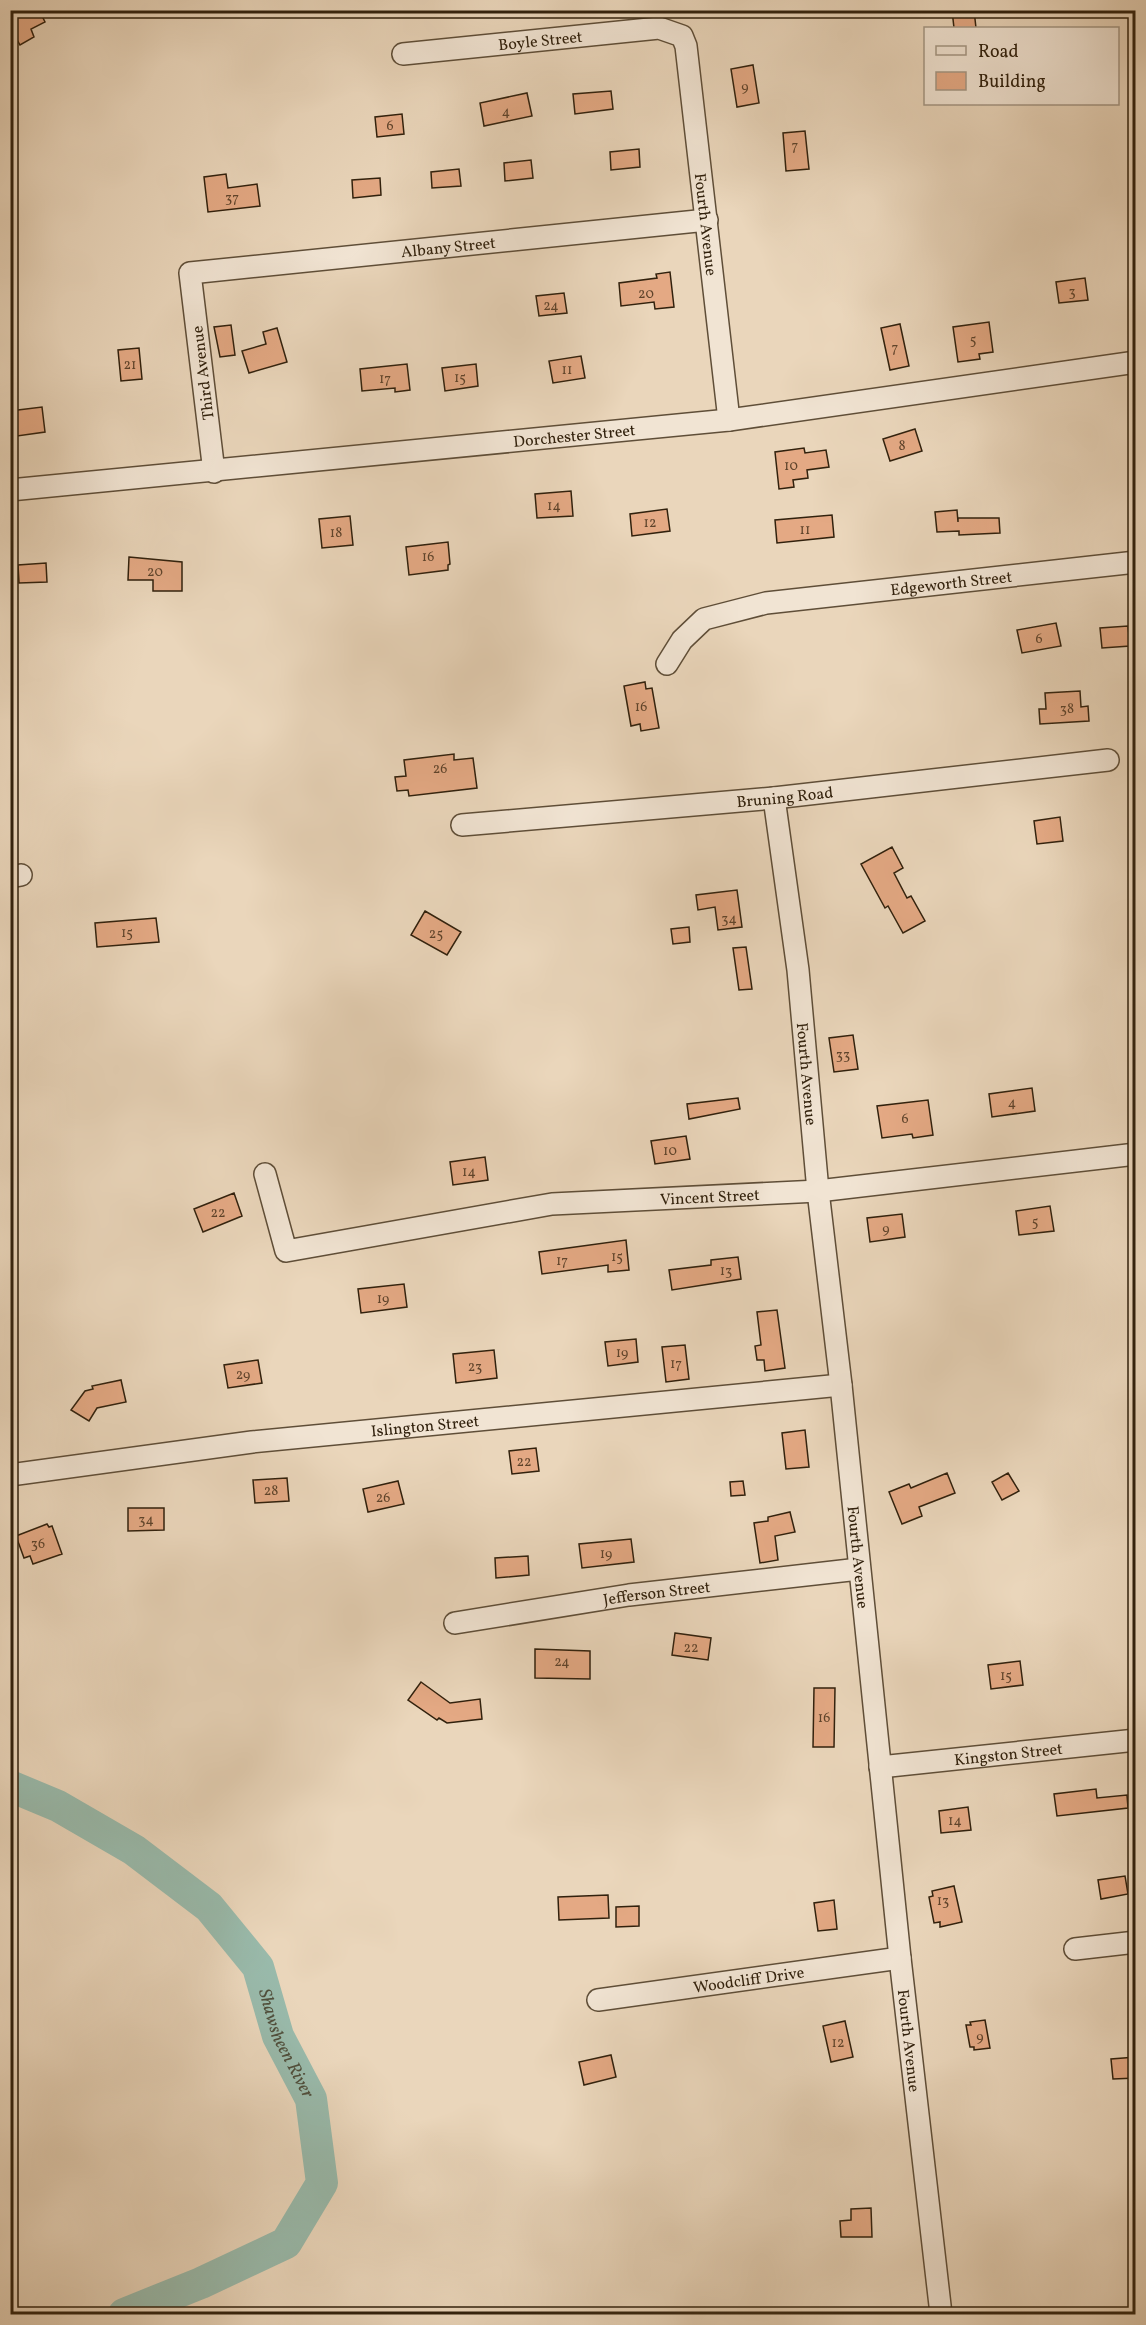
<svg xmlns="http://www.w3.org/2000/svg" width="1146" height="2325" viewBox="0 0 1146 2325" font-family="Vollkorn,serif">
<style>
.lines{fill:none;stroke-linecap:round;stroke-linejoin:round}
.river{stroke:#99baab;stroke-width:32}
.building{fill:#e4a984;stroke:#31210d;stroke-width:1.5}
.minor-casing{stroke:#5f4e38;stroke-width:24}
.minor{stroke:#f1e4d3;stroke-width:21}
.labels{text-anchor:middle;stroke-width:4.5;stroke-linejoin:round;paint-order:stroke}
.number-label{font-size:14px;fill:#5e432b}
.street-label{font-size:16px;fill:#31210d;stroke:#f1e4d3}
.water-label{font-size:18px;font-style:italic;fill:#504f3c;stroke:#f1e4d3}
</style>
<rect width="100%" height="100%" fill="#ead6bb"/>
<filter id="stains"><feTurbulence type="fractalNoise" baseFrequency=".00333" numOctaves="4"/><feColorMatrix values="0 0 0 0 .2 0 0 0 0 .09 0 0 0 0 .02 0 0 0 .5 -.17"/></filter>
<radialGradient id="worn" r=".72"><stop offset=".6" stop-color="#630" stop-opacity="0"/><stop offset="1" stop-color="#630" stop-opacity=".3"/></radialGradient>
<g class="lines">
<path class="river" id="s1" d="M10,1786L58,1806L134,1850L209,1907L258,1967L278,2036L311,2099L322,2183L286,2243L201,2283L124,2314"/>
</g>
<path class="building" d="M10,10H39L45,22L31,29L34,37L20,45L10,27Z
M952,10H974L976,28H954Z
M753,65L759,103L737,107L731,69Z
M611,91L613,109L575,114L573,94Z
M527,93L532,116L484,126L480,103Z
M402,114L404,134L377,137L375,117Z
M805,131L809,169L786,171L783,133Z
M639,149L640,167L611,170L610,152Z
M531,160L533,178L505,181L504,163Z
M459,169L461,186L432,188L431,172Z
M226,174L228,188L257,184L260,206L208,212L204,177Z
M380,178L381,195L353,198L352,180Z
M670,272L674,307L655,309L654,302L621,306L619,283L657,278L656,274Z
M1085,278L1088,300L1059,303L1056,282Z
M564,293L567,313L539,316L536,296Z
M989,322L993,352L979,354L980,359L958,362L953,327Z
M900,324L909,366L890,370L881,328Z
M231,325L235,355L220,357L214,327Z
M277,328L287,362L249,373L242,351L266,344L263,332Z
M139,348L142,379L121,381L118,350Z
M581,356L585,378L553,383L549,361Z
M407,364L410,390L395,392V388L362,391L360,369Z
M476,364L478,386L445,391L442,368Z
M42,407L45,432L10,437V411Z
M915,429L922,451L890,461L883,439Z
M804,448L805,453L826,450L829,467L807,470L808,478L793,480L794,487L779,489L775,452Z
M571,491L573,516L537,518L535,494Z
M667,509L670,531L632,536L630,514Z
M957,510L958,522V518H999L1000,533L959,535V531L937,532L935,512Z
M832,515L834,537L777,543L775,520Z
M350,516L353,545L322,548L319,519Z
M448,542L450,564L448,565V570L409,575L406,547Z
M129,557L182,562V591H153V580H128Z
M46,563L47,582L19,583L18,565Z
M1056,623L1061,646L1022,653L1017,630Z
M1128,626L1130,646L1102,648L1100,628Z
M645,682L646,689L652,688L659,728L641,731L640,724L631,726L624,686Z
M1080,691L1081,707L1088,706L1089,721L1040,724L1039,709H1046L1045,693Z
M454,754V760L473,758L477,788L409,796L408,790L397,791L395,777L406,776L404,760Z
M1060,817L1063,841L1037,844L1034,821Z
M892,847L903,868L894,873L907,898L911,896L925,921L903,933L888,906L885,908L861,864Z
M737,890L742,927L718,930L715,907L698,910L696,895Z
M425,911L461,932L447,955L411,935Z
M156,918L159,942L97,947L95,923Z
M689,927L690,942L673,944L671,929Z
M746,947L752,989L739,990L733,948Z
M853,1035L858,1069L834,1072L829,1038Z
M1032,1088L1035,1111L992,1117L989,1094Z
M738,1098L740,1109L689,1119L687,1104Z
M928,1100L933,1135L913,1138L912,1134L882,1138L877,1106Z
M686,1136L690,1159L655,1164L651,1141Z
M485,1157L488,1180L453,1185L450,1162Z
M234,1193L242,1216L203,1232L194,1209Z
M1050,1206L1054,1231L1019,1235L1016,1211Z
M902,1214L905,1237L870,1242L867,1218Z
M626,1240L629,1270L608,1272V1265L542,1274L539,1252Z
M738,1257L741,1279L672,1290L669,1270L711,1265V1260Z
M404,1284L407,1307L361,1313L358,1289Z
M777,1310L785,1368L765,1371L764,1360H757L755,1346L761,1345L757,1312Z
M636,1339L638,1362L608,1366L605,1342Z
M685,1345L689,1379L666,1382L662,1347Z
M494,1350L497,1378L456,1383L453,1354Z
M258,1360L262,1383L228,1388L224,1365Z
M121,1380L126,1402L97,1408L89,1421L71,1410L85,1391L93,1389L92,1386Z
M805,1430L809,1467L786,1469L782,1433Z
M536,1448L539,1471L512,1474L509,1451Z
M947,1473L955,1493L919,1507L922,1516L902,1524L889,1492L909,1484L911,1488Z
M1008,1473L1019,1491L1002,1500L992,1482Z
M287,1478L289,1501L255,1503L253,1480Z
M398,1481L404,1504L368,1512L363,1489Z
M743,1481L745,1495L731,1496L730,1482Z
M128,1508H164V1530L128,1531Z
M790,1512L795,1532L775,1536L778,1560L760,1563L754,1523L768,1521V1517Z
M47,1524L49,1527L52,1526L62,1554L33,1564L30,1556L24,1558L16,1536Z
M631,1539L634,1562L582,1568L579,1544Z
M528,1556L529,1575L496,1578L495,1558Z
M675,1633L711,1638L708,1660L672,1655Z
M535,1649L590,1651V1679L535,1678Z
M1020,1661L1023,1685L991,1689L988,1665Z
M421,1682L450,1703L480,1699L482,1719L447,1723L439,1718L437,1720L408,1700Z
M814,1688H835L834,1747H813Z
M1096,1789L1097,1798L1127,1795L1128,1808L1057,1816L1054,1794Z
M968,1807L971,1830L941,1833L939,1811Z
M1125,1876L1128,1894L1101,1899L1098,1880Z
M954,1886L962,1922L940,1927V1922L934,1923L929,1897L933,1896L932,1891Z
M608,1895L609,1918L559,1920L558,1897Z
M834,1900L837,1929L818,1931L814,1903Z
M639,1906V1926L616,1927V1907Z
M985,2020L990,2048L974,2050V2047H970L966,2025H971L970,2022Z
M845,2021L853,2057L831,2062L823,2026Z
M611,2055L616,2077L584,2085L579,2062Z
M1136,2057V2078L1113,2079L1111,2059Z
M871,2208L872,2237H841L840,2221L851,2220V2209Z"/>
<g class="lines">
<g class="minor-casing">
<g id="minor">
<path id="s2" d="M403,54L659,28L682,36L686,46L729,420"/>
<path id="s3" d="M214,472L190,273L707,220"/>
<path id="s4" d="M10,490L729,420L1136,362"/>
<path id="s5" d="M667,664L682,640L704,619L766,603L1136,562"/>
<path id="s6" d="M774,798L798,970L818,1191L841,1385L900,1958L941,2314"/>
<path id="s7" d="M462,825L774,798L1108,760"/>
<path d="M10,877L21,875"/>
<path id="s8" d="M265,1174L286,1251L552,1204L818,1191L1136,1154"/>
<path id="s9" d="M10,1475L252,1442L841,1385"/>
<path id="s10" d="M455,1623L629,1595L859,1569"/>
<path id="s11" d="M880,1767L1136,1740"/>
<path d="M1075,1949L1136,1942"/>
<path id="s12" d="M598,2000L900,1958"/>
</g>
</g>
<use href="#minor" class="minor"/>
</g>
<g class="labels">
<g class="number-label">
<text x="745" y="91">9</text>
<text x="506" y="116">4</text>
<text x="390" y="130">6</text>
<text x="795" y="150">7</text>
<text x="232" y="202">37</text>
<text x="1072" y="296">3</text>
<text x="646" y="298">20</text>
<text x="551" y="310">24</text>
<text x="973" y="344">5</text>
<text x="895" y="352">7</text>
<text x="130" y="369">21</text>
<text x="567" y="374">11</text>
<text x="460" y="382">15</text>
<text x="385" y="383">17</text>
<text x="902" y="450">8</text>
<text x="791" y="470">10</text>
<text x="554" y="510">14</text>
<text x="650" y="527">12</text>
<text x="805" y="534">11</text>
<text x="336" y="537">18</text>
<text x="428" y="561">16</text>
<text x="155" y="576">20</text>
<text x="1039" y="643">6</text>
<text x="641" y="711">16</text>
<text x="1067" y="713">38</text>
<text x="440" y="773">26</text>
<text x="729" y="923">34</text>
<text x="127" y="937">15</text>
<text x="436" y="938">25</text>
<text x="843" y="1059">33</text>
<text x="1012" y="1107">4</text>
<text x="905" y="1123">6</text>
<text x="670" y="1155">10</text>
<text x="469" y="1176">14</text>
<text x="218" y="1217">22</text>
<text x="1035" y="1226">5</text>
<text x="886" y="1233">9</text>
<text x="617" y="1261">15</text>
<text x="562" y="1265">17</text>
<text x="726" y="1275">13</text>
<text x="383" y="1303">19</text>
<text x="622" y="1357">19</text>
<text x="676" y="1368">17</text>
<text x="475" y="1371">23</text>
<text x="243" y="1379">29</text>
<text x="524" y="1466">22</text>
<text x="271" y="1495">28</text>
<text x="383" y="1502">26</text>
<text x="146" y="1524">34</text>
<text x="38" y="1548">36</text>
<text x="606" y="1558">19</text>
<text x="691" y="1652">22</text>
<text x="562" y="1666">24</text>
<text x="1006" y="1680">15</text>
<text x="824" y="1722">16</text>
<text x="955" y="1825">14</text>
<text x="943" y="1905">13</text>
<text x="980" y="2041">9</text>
<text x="838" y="2047">12</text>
</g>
<g class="street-label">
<text dy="6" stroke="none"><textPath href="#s2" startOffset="138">Boyle Street</textPath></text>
<text dy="6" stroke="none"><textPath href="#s2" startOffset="472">Fourth Avenue</textPath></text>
<text dy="6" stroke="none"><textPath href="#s3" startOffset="460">Albany Street</textPath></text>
<text transform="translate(202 373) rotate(-97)" y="6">Third Avenue</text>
<text dy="6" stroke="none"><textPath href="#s4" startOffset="567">Dorchester Street</textPath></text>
<text dy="6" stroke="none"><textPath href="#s5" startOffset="309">Edgeworth Street</textPath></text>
<text dy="6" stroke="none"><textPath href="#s7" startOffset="324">Bruning Road</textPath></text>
<text dy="6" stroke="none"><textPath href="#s6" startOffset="278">Fourth Avenue</textPath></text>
<text dy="6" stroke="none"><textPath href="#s8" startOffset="508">Vincent Street</textPath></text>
<text dy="6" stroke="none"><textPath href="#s9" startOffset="418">Islington Street</textPath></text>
<text dy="6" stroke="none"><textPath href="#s6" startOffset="764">Fourth Avenue</textPath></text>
<text dy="6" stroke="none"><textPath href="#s10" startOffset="204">Jefferson Street</textPath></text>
<text dy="6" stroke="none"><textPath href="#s11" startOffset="129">Kingston Street</textPath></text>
<text dy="6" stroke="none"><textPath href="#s12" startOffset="152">Woodcliff Drive</textPath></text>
<text dy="6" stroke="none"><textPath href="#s6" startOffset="1250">Fourth Avenue</textPath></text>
</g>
<g class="water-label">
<text dy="6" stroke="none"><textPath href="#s1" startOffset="393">Shawsheen River</textPath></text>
</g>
</g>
<rect width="1146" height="2325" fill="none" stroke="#ead6bb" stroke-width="36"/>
<rect x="12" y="12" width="1122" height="2301" fill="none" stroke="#31210d" stroke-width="3"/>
<rect x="18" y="18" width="1110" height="2289" fill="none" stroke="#31210d" stroke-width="1.5"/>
<rect x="924" y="27" width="195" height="78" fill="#f1e4d3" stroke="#a49684" stroke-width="1.5"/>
<rect x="936" y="46" width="30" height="9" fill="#f1e4d3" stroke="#a49684" stroke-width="1.5"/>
<text x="978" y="57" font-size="18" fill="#31210d">Road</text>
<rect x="936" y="72" width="30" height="18" fill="#e4a984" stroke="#a49684" stroke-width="1.5"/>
<text x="978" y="87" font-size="18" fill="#31210d">Building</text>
<rect width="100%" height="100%" filter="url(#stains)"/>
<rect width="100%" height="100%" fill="url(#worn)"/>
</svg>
